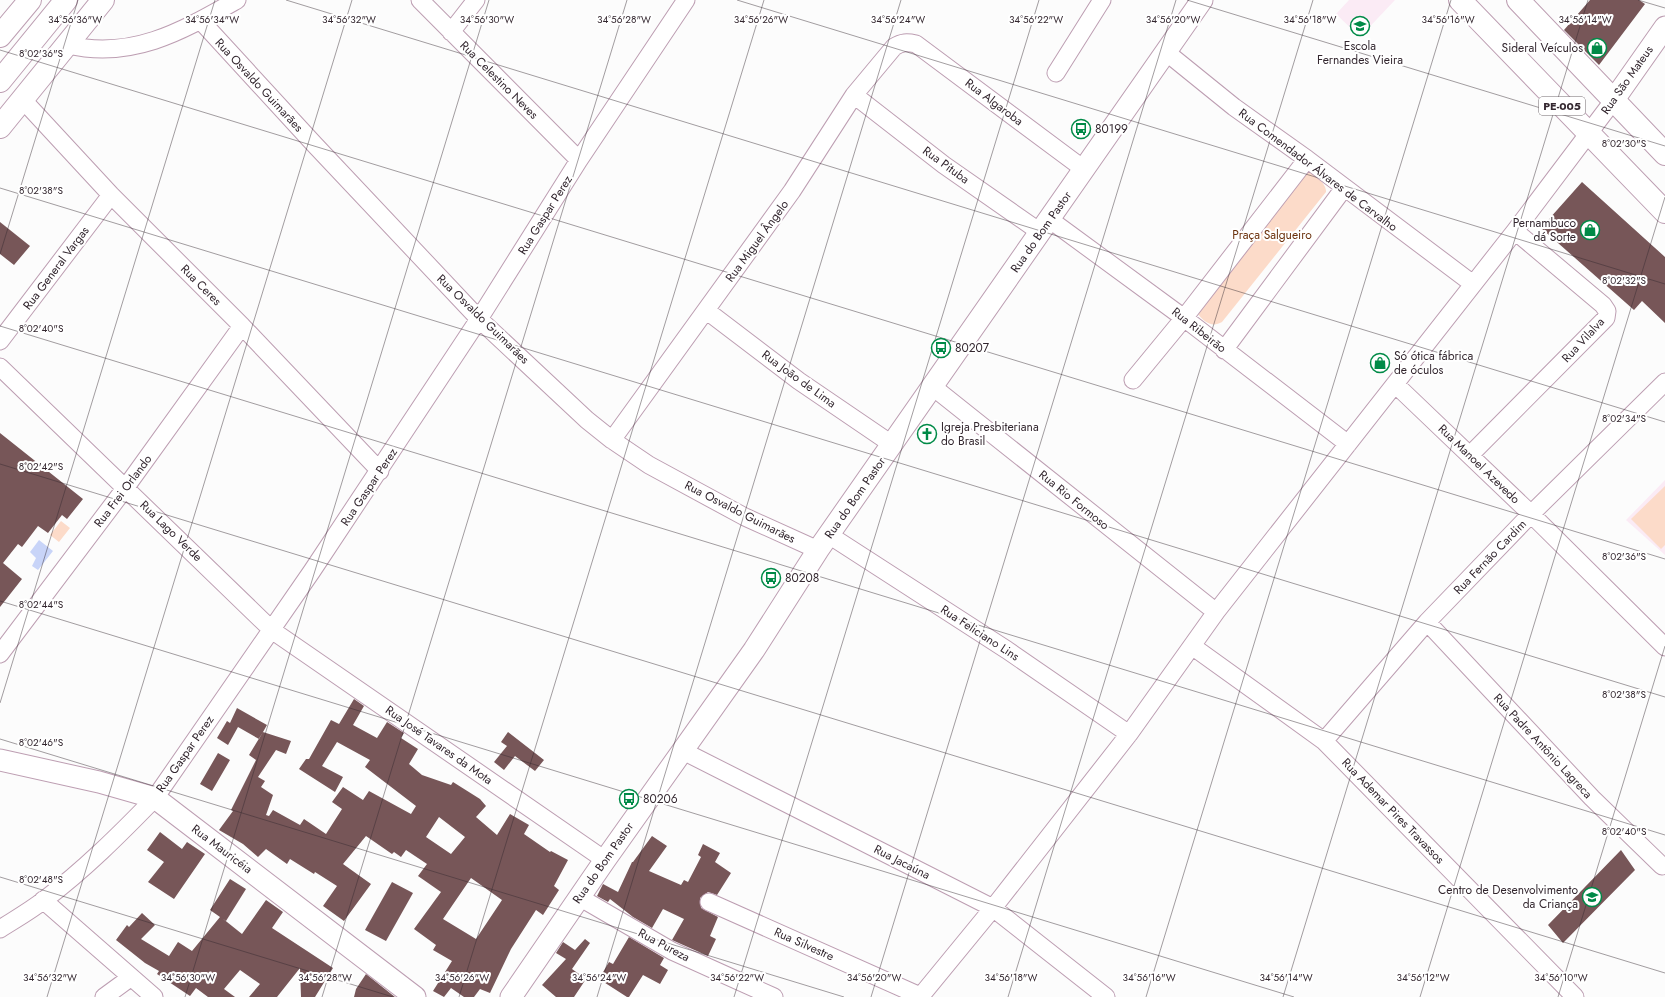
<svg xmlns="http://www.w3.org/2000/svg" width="1665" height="997" viewBox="0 0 1665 997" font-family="Jost,sans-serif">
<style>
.built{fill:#fbebf5}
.green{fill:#fcdbc9}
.water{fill:#c8d4f8}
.building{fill:#775658;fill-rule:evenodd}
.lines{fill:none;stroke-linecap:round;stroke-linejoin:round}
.minor-casing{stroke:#bd9eb2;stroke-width:19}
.tertiary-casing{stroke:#bd9eb2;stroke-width:23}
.secondary-casing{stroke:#bd9eb2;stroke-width:24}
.primary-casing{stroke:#bd9eb2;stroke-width:24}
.trunk-casing{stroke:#bd9eb2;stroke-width:24}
.minor{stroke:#fff;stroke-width:17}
.tertiary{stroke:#fff;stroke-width:21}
.secondary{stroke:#fff;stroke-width:22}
.primary{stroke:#fff;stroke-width:22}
.trunk{stroke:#fff;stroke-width:22}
.ticks{fill:none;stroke:#33272f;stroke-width:1;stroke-opacity:0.45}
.labels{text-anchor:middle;stroke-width:4;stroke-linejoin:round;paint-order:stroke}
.shield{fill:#fff;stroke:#70686d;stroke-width:1}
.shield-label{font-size:11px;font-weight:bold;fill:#33272f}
.poi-label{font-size:12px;fill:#33272f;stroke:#fff;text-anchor:start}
.street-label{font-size:12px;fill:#33272f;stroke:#fff}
.park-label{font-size:12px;fill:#6b310c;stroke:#fff}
.ticks-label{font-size:10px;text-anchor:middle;fill:#33272f;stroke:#fff;stroke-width:4;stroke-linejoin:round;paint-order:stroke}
</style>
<rect width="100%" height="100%" fill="#fcfcfc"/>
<path class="built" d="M1349,0H1395L1360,37L1336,14Z
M1665,480V555L1626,520Z"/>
<path class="green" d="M1306,172C1314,173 1327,184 1326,192L1222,322C1212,328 1204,322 1197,313Z
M1665,486V545L1661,549L1631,519Z
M61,521L70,528L59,542L50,535Z"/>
<path class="water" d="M39,540L53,551L38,570L32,566L36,558L30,552Z"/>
<path class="building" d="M1590,0H1639L1645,4L1599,65L1564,30Z
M1582,182L1665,257V323L1642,301L1634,310L1541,228Z
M0,222L30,246L14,265L0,254Z
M0,433L83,499L67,519L62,515L48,533L38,526L22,547L18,544L3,563L22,579L0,607Z
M354,699L364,706L353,725L377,738L387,722L404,733L401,738L418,749L409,764L422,775L451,785L453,782L480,799L486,806L476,817L497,835L510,814L529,825L524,834L550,852L551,851L568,860L554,886L559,890L543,915L536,910L511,949L490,993L480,989L474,997H464L451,988L444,997L433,991L452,961L433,950L436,945L414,929L441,892L418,876L427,864L406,850L401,857L394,852L392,854L366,836L343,864L371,884L344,921L323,906L337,886L315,872L314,874L290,859L287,864L266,849L258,857L243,844L219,830L233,811L231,810L256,760L249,755L263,732L291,741L286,754L276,750L258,777L265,781L261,787L273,795L266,815L269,816L273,810L300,825L304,819L326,834L342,809L332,802L343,787L363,800L369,791L411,814L416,806L365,767L370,760L337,742L322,766L343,777L335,792L299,769L306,759H309L331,720L339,724ZM439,817L465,837L451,854L426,837ZM471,878L502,900L476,939L443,919Z
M237,708L267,725L259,739L238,727L228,745L217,738L227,721L230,723Z
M508,732L544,760L535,771L515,756L504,770L494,762L507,746L501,742Z
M218,753L230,760L212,791L200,784Z
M160,832L182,849L187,842L205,854L174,899L148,882L164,862L147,850Z
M652,836L667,846L649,871L681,885L684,880L688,882L701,857L698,855L703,844L720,853L715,862L731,873L717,895L708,892L700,898L701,908L718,917L710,936L716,939L708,956L672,940L684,919L663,909L652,928L633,917L610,899L608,902L597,896L603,884L618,892L632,862H633Z
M1621,850L1635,870L1563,943L1548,925Z
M230,879L246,889L226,921L222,918L242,934L266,900L283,912L272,928L333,968L315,997H301L300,968L277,997H249L260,984L240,970L224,989L235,997H208L196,988L190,996L157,974L159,971L145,963L116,940L127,925L129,927L142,913L155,925L141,939L169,956L178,942L192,951L220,917L210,910Z
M392,882L413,893L386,941L365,930Z
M629,937L664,958L660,965L668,970L660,984L643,975L629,997H627L599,979L609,962L613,964Z
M585,939L590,943L572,969L586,979L574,997H556L542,985L566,959L556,953L563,942L575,950Z
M366,974L395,997H354L356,989Z"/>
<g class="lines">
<g class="minor-casing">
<path id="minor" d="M420,0L579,160
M201,21L314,144L479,319L587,420L612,440L649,465L745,517L818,550
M451,32L476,0
M68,45C133,60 182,31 237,0
M1166,52L1234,107L1307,159L1473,284
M1056,73L1102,0
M854,95L944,165L1040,232
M23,100L111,195L242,326L380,471
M1049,219L1184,318L1348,444
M707,311L799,381L893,445
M0,341L111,195
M1224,350L1344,188
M0,367L273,631L605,860
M1133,380L1184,318L1307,159
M1395,384L1531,514L1665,647
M933,387L1216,612
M612,440L792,191L854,95L894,47C902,42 907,42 916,44L1085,170
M1470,455L1606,318L1607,311L1603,305L1515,231
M829,535L1007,650L1129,734
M1427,622L1592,798L1662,866
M1192,646L1324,741L1575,997
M0,654L126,487L242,326
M1324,741L1427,622L1531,514L1665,382
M683,751L993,908L1106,997
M579,897L672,951L774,997
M43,900L154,997
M709,902L920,996
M0,929C14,920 30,911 44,900C84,870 120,834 155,798L312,571L479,319L579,160L686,0
M104,997L130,978
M920,997L993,908L1129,734L1216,612L1515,231L1613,101"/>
</g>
<g class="tertiary-casing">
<path id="tertiary" d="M1613,101L1665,27
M0,760L99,782L155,798L415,997
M511,997L605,860L754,650L818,550L1202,0"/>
</g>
<g class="secondary-casing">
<path id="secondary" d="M0,127L103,0"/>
</g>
<g class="primary-casing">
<path id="primary" d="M1460,0L1665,212
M1518,0L1665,154"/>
</g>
<g class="trunk-casing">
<path id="trunk" d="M0,36L30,0
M0,81L66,0"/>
</g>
<use href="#minor" class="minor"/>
<use href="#tertiary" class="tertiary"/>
<use href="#secondary" class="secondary"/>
<use href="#primary" class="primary"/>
<use href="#trunk" class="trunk"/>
</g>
<path class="ticks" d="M286,0L1665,422M737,0L1665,284M1187,0L1665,146M1638,0L1665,8M0,50L1665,559M0,188L1665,697M0,254L78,0M0,326L1665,835M0,464L1665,973M0,601L1294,997M0,703L215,0M0,739L844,997M0,877L393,997M47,997L352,0M185,997L489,0M322,997L627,0M459,997L764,0M597,997L901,0M734,997L1039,0M871,997L1176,0M1008,997L1313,0M1146,997L1451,0M1283,997L1588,0M1420,997L1665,197M1558,997L1665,646"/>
<defs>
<g id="school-ring" transform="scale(1)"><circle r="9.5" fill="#fff" stroke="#008a47" stroke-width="1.5"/><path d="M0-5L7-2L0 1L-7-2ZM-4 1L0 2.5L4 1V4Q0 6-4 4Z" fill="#008a47"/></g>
<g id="shop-ring" transform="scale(1)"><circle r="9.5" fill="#fff" stroke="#008a47" stroke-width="1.5"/><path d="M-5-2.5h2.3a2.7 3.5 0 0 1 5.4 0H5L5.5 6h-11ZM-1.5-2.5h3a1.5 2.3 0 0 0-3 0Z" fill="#008a47"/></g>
<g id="bus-ring" transform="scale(1)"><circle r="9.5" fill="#fff" stroke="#008a47" stroke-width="1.5"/><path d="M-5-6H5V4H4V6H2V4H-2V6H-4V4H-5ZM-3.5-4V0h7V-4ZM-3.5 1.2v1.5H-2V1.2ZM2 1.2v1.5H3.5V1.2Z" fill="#008a47"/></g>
<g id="church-ring" transform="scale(1)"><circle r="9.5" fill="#fff" stroke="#008a47" stroke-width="1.5"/><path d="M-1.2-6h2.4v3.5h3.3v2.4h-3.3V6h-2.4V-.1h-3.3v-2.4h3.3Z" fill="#008a47"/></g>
</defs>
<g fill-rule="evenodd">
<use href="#school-ring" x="1360" y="26"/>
<use href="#shop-ring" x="1597" y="48"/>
<use href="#bus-ring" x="1081" y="129"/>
<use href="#shop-ring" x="1590" y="230"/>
<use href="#bus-ring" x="941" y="348"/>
<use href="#shop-ring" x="1380" y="363"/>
<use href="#church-ring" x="927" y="434"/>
<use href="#bus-ring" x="771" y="578"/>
<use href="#bus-ring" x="629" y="799"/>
<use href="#school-ring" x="1592" y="897"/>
</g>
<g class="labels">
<rect class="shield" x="1539" y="97" width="46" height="18" rx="3"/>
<g class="shield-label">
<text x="1562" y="110">PE-005</text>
</g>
<g class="poi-label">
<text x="1360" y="50" text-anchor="middle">Escola<tspan x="1360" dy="14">Fernandes Vieira</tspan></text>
<text x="1583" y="52" text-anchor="end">Sideral Veículos</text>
<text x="1095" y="133">80199</text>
<text x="1576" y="227" text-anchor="end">Pernambuco<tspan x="1576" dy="14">dá Sorte</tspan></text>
<text x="955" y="352">80207</text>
<text x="1394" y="360">Só ótica fábrica<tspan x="1394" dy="14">de óculos</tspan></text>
<text x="941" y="431">Igreja Presbiteriana<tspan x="941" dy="14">do Brasil</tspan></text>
<text x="785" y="582">80208</text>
<text x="643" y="803">80206</text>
<text x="1578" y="894" text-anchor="end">Centro de Desenvolvimento<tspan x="1578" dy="14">da Criança</tspan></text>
</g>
<g class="street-label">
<text transform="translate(499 80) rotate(45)" y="4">Rua Celestino Neves</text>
<text transform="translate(1627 80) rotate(-55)" y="4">Rua São Mateus</text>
<text transform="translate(259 85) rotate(47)" y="4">Rua Osvaldo Guimarães</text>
<text transform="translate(994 102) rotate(37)" y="4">Rua Algaroba</text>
<text transform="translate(946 165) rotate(36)" y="4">Rua Pituba</text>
<text transform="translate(1318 170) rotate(37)" y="4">Rua Comendador Álvares de Carvalho</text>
<text transform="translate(545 215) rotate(-58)" y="4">Rua Gaspar Perez</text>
<text transform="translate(1041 232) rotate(-55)" y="4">Rua do Bom Pastor</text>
<text transform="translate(757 241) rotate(-54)" y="4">Rua Miguel Ângelo</text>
<text transform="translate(56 268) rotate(-53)" y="4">Rua General Vargas</text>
<text transform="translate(201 285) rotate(45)" y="4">Rua Ceres</text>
<text transform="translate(483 319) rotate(44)" y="4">Rua Osvaldo Guimarães</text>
<text transform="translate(1199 330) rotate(38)" y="4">Rua Ribeirão</text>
<text transform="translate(1583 340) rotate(-47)" y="4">Rua Vilalva</text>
<text transform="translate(799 379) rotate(36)" y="4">Rua João de Lima</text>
<text transform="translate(1479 464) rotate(44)" y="4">Rua Manoel Azevedo</text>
<text transform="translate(369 487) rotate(-56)" y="4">Rua Gaspar Perez</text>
<text transform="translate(123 491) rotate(-53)" y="4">Rua Frei Orlando</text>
<text transform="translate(855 498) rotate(-55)" y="4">Rua do Bom Pastor</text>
<text transform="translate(1074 500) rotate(39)" y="4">Rua Rio Formoso</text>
<text transform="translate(740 512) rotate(27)" y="4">Rua Osvaldo Guimarães</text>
<text transform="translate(171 531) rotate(44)" y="4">Rua Lago Verde</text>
<text transform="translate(1490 557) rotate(-46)" y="4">Rua Fernão Cardim</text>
<text transform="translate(980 633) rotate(33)" y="4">Rua Feliciano Lins</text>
<text transform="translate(439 745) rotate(35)" y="4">Rua José Tavares da Mota</text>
<text transform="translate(1543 746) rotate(47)" y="4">Rua Padre Antônio Lagreca</text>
<text transform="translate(185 754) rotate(-55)" y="4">Rua Gaspar Perez</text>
<text transform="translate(1393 811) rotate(46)" y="4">Rua Ademar Pires Travassos</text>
<text transform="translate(222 849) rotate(37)" y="4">Rua Mauricéia</text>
<text transform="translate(902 862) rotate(27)" y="4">Rua Jacaúna</text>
<text transform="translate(603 863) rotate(-55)" y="4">Rua do Bom Pastor</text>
<text transform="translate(804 944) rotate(24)" y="4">Rua Silvestre</text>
<text transform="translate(664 945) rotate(28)" y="4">Rua Pureza</text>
</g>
<g class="park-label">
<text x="1272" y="239">Praça Salgueiro</text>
</g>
</g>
<g class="ticks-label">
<text x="75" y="23">34°56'36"W</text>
<text x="212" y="23">34°56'34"W</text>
<text x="349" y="23">34°56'32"W</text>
<text x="487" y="23">34°56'30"W</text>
<text x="624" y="23">34°56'28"W</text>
<text x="761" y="23">34°56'26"W</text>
<text x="898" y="23">34°56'24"W</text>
<text x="1036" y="23">34°56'22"W</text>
<text x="1173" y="23">34°56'20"W</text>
<text x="1310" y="23">34°56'18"W</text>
<text x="1448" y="23">34°56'16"W</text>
<text x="1585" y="23">34°56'14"W</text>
<text x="41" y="57">8°02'36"S</text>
<text x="1624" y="147">8°02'30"S</text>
<text x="41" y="194">8°02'38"S</text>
<text x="1624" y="284">8°02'32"S</text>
<text x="41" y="332">8°02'40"S</text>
<text x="1624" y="422">8°02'34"S</text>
<text x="41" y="470">8°02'42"S</text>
<text x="1624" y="560">8°02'36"S</text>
<text x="41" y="608">8°02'44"S</text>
<text x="1624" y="698">8°02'38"S</text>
<text x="41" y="746">8°02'46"S</text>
<text x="1624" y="835">8°02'40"S</text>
<text x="41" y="883">8°02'48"S</text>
<text x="50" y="981">34°56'32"W</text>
<text x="188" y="981">34°56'30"W</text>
<text x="325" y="981">34°56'28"W</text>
<text x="462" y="981">34°56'26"W</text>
<text x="599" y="981">34°56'24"W</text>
<text x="737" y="981">34°56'22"W</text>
<text x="874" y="981">34°56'20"W</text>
<text x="1011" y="981">34°56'18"W</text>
<text x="1149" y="981">34°56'16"W</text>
<text x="1286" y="981">34°56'14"W</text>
<text x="1423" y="981">34°56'12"W</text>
<text x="1561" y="981">34°56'10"W</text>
</g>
</svg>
